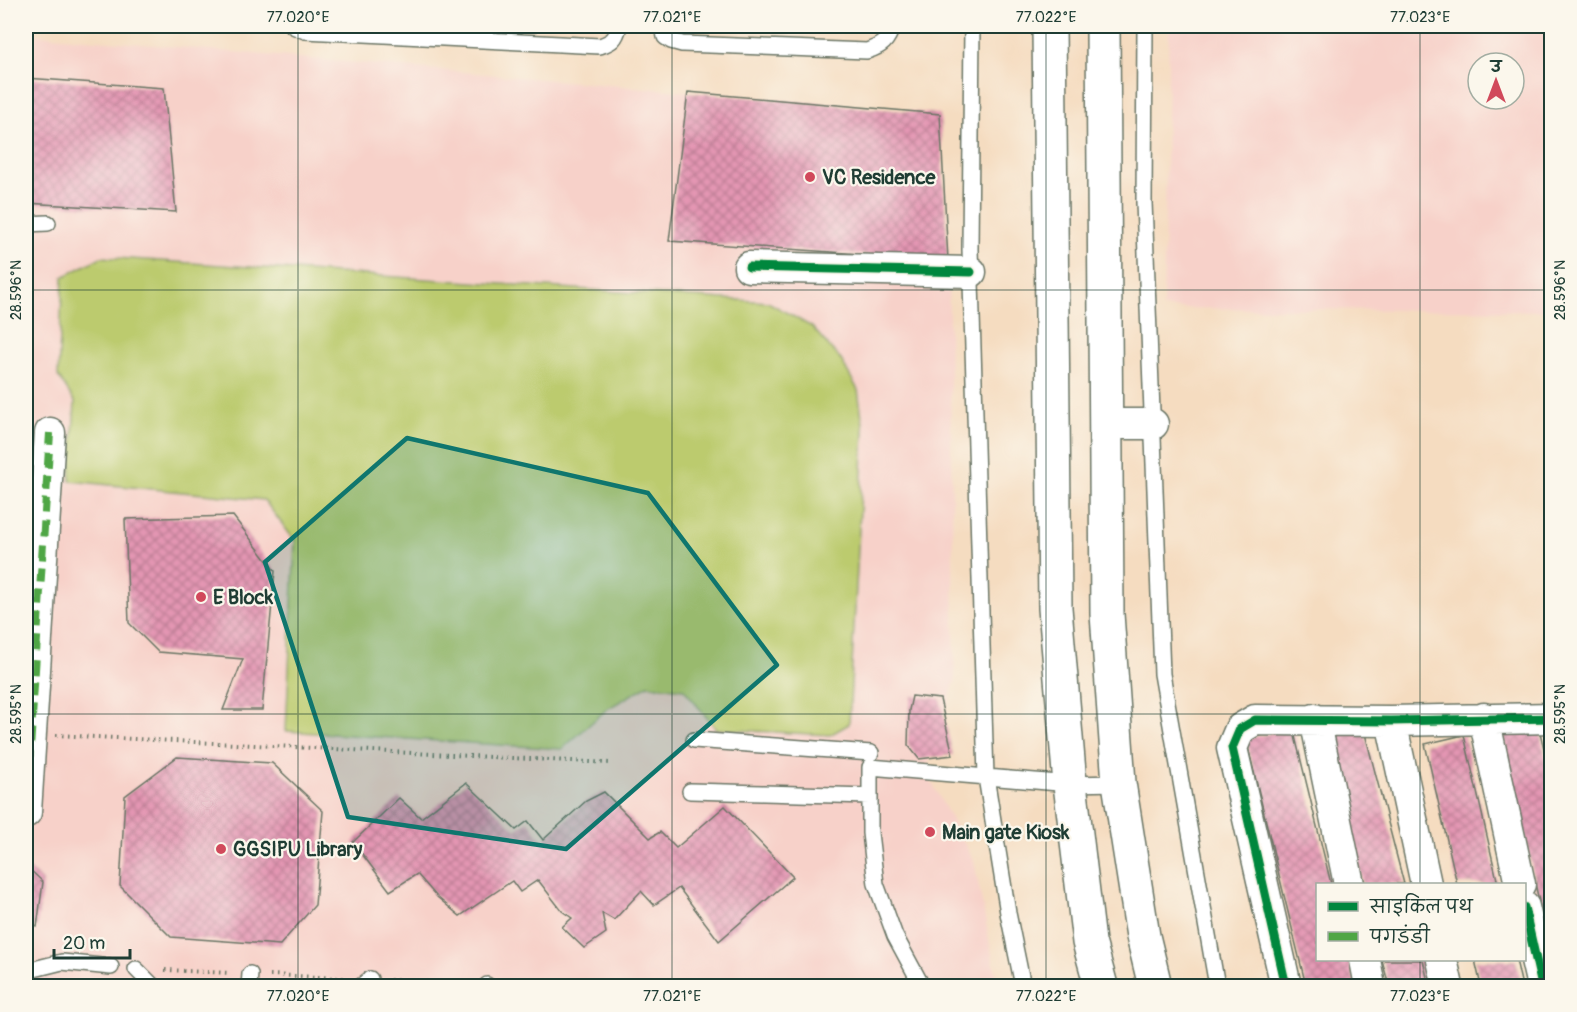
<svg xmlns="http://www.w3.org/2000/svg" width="1577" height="1012" viewBox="0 0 1577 1012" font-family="Pangolin,'Playpen Sans Deva',sans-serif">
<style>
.built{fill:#f7d1c9;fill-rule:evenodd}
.green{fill:#bccb6e;stroke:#6e8451;stroke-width:1.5}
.building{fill:url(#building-cross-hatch)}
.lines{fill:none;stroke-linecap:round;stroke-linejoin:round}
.lane-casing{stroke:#6a7565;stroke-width:18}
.street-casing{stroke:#6a7565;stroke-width:33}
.secondary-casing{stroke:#6a7565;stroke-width:36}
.path{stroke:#6a7565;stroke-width:4;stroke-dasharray:1.5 4.5;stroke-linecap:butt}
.lane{stroke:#fff;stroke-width:15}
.street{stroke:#fff;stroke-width:30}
.secondary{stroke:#fff;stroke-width:33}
.quiet{stroke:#4fa644;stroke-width:8;stroke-dasharray:15 8;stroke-linecap:butt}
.cycleway-casing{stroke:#fbf7ec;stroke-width:13}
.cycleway{stroke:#00873e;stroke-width:9}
.marked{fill:#0f766e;fill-opacity:0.2;stroke:#0f766e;stroke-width:4.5;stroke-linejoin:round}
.ticks{fill:none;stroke:#1f3d34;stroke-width:1.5;stroke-opacity:0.45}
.poi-dot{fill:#d1495b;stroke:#fbf7ec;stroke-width:2}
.labels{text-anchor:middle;stroke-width:4.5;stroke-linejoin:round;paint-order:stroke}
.poi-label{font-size:20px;font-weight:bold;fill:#1f3d34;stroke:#fbf7ec;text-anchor:start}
.neatline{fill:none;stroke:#1f3d34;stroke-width:2}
.ticks-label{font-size:15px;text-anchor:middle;fill:#1f3d34}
</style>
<defs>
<pattern id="building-cross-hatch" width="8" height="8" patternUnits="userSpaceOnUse" patternTransform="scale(1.5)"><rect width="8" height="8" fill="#e496b3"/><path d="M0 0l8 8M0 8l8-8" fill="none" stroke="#b87c92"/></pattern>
</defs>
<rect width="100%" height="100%" fill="#fbf7ec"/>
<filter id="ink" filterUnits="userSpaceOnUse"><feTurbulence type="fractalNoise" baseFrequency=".0167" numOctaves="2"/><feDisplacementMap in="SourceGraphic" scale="12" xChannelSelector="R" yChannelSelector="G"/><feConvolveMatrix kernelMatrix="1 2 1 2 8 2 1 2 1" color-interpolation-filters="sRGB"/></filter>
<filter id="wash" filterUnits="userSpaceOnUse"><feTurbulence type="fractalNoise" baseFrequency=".008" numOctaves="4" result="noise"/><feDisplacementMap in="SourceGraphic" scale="24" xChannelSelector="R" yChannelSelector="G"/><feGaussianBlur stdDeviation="1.35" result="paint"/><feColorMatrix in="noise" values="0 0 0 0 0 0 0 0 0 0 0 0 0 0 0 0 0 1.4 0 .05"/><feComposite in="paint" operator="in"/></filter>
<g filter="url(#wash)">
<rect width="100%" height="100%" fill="#f5dcc0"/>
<path class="built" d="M1169,26H1551V311L1163,308ZM1478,63H1514V99H1478Z
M26,34L940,114L948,260L955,681L926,772L974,861L998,986H26Z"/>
<path class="green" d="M101,257L768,302L812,327L841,360L858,390L864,431L849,724L830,735L716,729L684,689L648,685L607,709L562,749L286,731L295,541L264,500L70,481L75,402L58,376L63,277Z"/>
<g id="blocks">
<path class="building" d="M26,78L164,88L176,212L26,203Z
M688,92L940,114L948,260L669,241Z
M233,516L275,571L262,710H223L243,659L158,652L129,623L125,519Z
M912,696L940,699L953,755L919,759L908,745L909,710Z
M1537,720L1552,782L1551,956L1501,728Z
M1362,722L1404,884H1363L1324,732Z
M1293,728L1331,884H1318V960H1349L1356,986H1306L1246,739Z
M1464,735L1498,884H1457L1425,744Z
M177,757L272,763L323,811L315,905L280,945L171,937L120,886L125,796Z
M466,783L516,830L528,821L543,840L586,801L604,792L650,838L660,832L676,848L725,806L793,877L719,941L679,888L654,905L641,891L614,920L602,913L606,933L584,948L562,927L572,918L562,911L538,880L520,892L512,881L460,916L437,897L417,874L390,891L353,842L399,798L421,818Z
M26,866L43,882L37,927L26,922Z
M1382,960H1423L1429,986H1389Z
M1475,960H1516L1522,986H1481Z
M26,979L63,982V986H26Z"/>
</g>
</g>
<g filter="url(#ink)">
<use href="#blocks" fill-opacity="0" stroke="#6a7565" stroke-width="1.5"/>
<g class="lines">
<g class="lane-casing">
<path id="lane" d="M293,26L305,31L600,46C612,42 616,39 619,26
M663,26L665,37L671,41L682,44L867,51C882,46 888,41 892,26
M972,26L970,249L986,777L1008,913L1023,986
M1145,26L1144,202L1162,674L1217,986
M26,224L48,223
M694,740L871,753
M690,791L869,796
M136,969L153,986
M26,971L62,962L111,967
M249,986L250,974
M361,986L370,979
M487,986V985
M922,986L895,936L876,884L870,833V767L1070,784L1119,783"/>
</g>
<g class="street-casing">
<path id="street" d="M749,267L971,272
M1105,424H1153
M1484,718L1520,884
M1315,719L1349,884
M1391,721L1426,884
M26,812L50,433
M1524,907L1542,986
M1365,960L1370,986
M1442,960L1448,986
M1286,986L1232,748L1240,729L1255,720L1391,721L1552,718"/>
</g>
<g class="secondary-casing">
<path id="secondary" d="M1049,26L1055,608L1070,784L1089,942L1101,986
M1103,26L1107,614L1119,783L1143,936L1155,986"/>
</g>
<path class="path" d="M56,735L610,763
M165,970L230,973
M270,975L344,978
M390,980L470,984
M507,986H527"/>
<use href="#lane" class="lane"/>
<use href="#street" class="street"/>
<use href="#secondary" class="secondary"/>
<path class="quiet" d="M26,812L50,433"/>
<g class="cycleway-casing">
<path id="cycleway" d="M749,267L971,272
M1524,907L1542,986
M1286,986L1232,748L1240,729L1255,720L1391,721L1552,718"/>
</g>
<use href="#cycleway" class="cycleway"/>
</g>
</g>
<path class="marked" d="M407,438L648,493L777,665L566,849L348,817L265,562Z"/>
<path class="ticks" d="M298,26V986M672,26V986M1046,26V986M1420,26V884M26,290H1552M26,714H1552M1420,960V986"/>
<g class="poi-dot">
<circle cx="810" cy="177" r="6"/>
<circle cx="201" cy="597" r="6"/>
<circle cx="930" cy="832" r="6"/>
<circle cx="221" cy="849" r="6"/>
</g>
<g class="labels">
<g class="poi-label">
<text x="822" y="184">VC Residence</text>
<text x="213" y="604">E Block</text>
<text x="942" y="839">Main gate Kiosk</text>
<text x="233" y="856">GGSIPU Library</text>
</g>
</g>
<rect width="1577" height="1012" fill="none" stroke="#fbf7ec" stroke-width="66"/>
<rect x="1316" y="883" width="210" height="78" fill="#fbf7ec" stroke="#a3ada2" stroke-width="1.5"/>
<rect x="1328" y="902" width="30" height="9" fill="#00873e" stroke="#a3ada2" stroke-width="1.5"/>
<text x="1370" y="913" font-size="18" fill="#1f3d34">साइकिल पथ</text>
<rect x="1328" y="932" width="30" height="9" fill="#4fa644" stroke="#a3ada2" stroke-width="1.5"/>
<text x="1370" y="943" font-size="18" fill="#1f3d34">पगडंडी</text>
<g transform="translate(1496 81)"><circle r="28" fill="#fbf7ec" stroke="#a3ada2" stroke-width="1.5"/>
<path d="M0-4.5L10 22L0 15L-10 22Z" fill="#d1495b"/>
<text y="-9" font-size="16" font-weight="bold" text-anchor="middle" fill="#1f3d34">उ</text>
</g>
<path d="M54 949v9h76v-9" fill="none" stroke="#1f3d34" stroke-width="3"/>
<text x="63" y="949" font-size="18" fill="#1f3d34" stroke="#fbf7ec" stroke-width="4.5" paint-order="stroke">20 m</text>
<rect x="33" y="33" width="1511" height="946" class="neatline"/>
<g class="ticks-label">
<text x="298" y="22">77.020°E</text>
<text x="672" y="22">77.021°E</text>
<text x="1046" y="22">77.022°E</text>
<text x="1420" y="22">77.023°E</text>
<text transform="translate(16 290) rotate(-90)" y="5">28.596°N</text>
<text transform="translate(1560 290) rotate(-90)" y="5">28.596°N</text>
<text transform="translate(16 714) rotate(-90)" y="5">28.595°N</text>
<text transform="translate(1560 714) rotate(-90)" y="5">28.595°N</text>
<text x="298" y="1001">77.020°E</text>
<text x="672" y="1001">77.021°E</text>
<text x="1046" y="1001">77.022°E</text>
<text x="1420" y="1001">77.023°E</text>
</g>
</svg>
